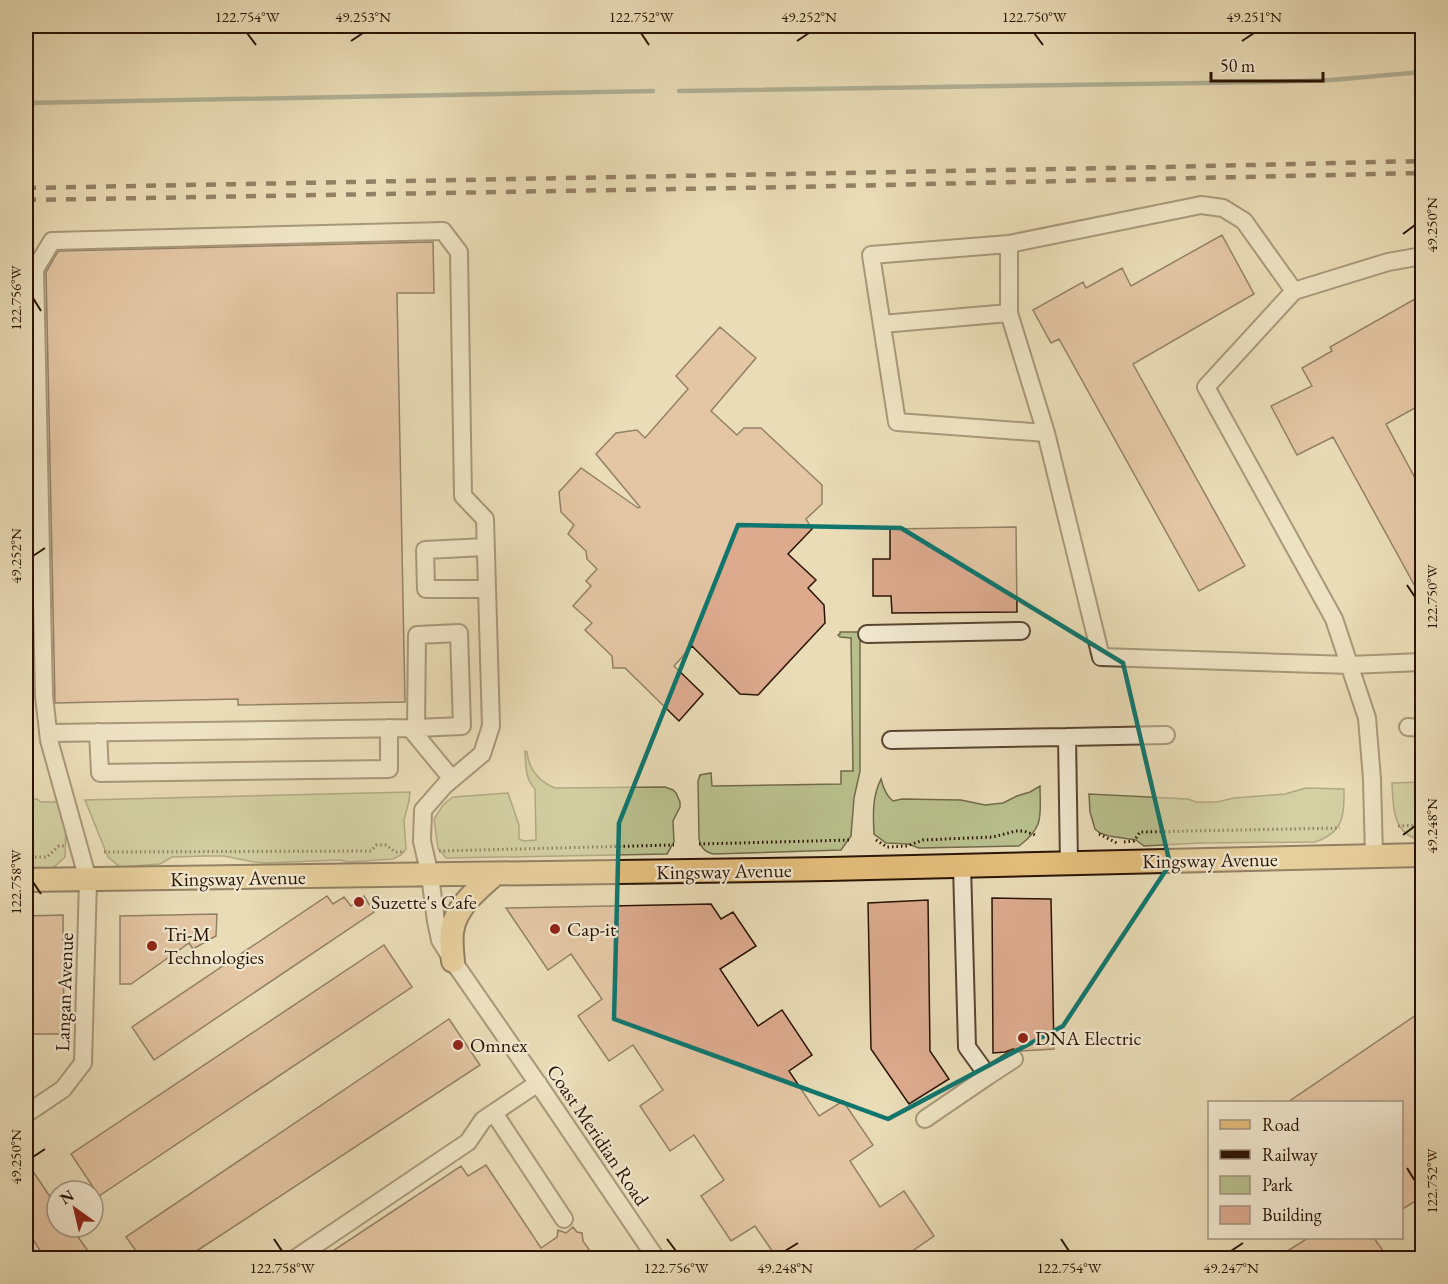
<svg xmlns="http://www.w3.org/2000/svg" width="1448" height="1284" viewBox="0 0 1448 1284" font-family="'EB Garamond',serif">
<style>
.green{fill:#b8c08d;stroke:#716a48;stroke-width:1.5}
.lines{fill:none;stroke-linecap:round;stroke-linejoin:round}
.stream{stroke:#6b786b;stroke-width:4.5}
.building{fill:#ddaa8e;stroke:#2a1303;stroke-width:1.5}
.minor-casing{stroke:#5a4530;stroke-width:20}
.major-casing{stroke:#2a1303;stroke-width:26}
.path{stroke:#2a1303;stroke-width:3;stroke-dasharray:1.5 3;stroke-linecap:butt}
.minor{stroke:#f1e8d0;stroke-width:16}
.major{stroke:#e4be7c;stroke-width:22}
.rail{stroke:#2a1303;stroke-width:4.5;stroke-dasharray:10 10;stroke-linecap:butt}
.marked{fill:none;stroke:#0f766e;stroke-width:4.5;stroke-linejoin:round}
.ticks{fill:none;stroke:#2a1303;stroke-width:2}
.poi-dot{fill:#8f2418;stroke:#f1e8d0;stroke-width:2}
.labels{text-anchor:middle;stroke-width:4.5;stroke-linejoin:round;paint-order:stroke}
.street-label{font-size:20px;fill:#2a1303;stroke:#f1e8d0}
.poi-label{font-size:20px;fill:#2a1303;stroke:#f1e8d0;text-anchor:start}
.neatline{fill:none;stroke:#2a1303;stroke-width:2}
.ticks-label{font-size:15px;text-anchor:middle;fill:#2a1303}
</style>
<rect width="100%" height="100%" fill="#e9dcb7"/>
<filter id="stains"><feTurbulence type="fractalNoise" baseFrequency=".00333" numOctaves="4"/><feColorMatrix values="0 0 0 0 .2 0 0 0 0 .09 0 0 0 0 .02 0 0 0 .5 -.17"/></filter>
<radialGradient id="worn" r=".72"><stop offset=".6" stop-color="#630" stop-opacity="0"/><stop offset="1" stop-color="#630" stop-opacity=".3"/></radialGradient>
<path class="green" d="M840,632H860V771L854,798L851,836L841,850L713,854C704,852 700,847 699,838L698,781L700,775L711,773L712,786L841,784V771H853L851,638L840,637L838,635L840,634Z
M525,751L527,752C529,770 538,781 555,788L665,787L673,790L676,793L680,802V807L673,821L674,842L667,854L446,858L438,848L434,819L443,805L453,797L508,793L519,825V839L524,841L536,840L535,789C525,779 526,765 525,751Z
M881,779C883,787 886,796 893,801L902,799L961,800L985,805L1003,803L1017,796L1030,792L1040,786C1040,816 1045,826 1019,846L919,848L908,844L886,843L874,834C873,815 872,797 881,779Z
M1422,782V840C1392,835 1393,807 1392,783Z
M1306,788L1344,789C1344,816 1344,832 1315,842L1199,843L1144,846L1136,840L1109,836L1100,833L1095,829L1090,812L1089,794L1188,799L1196,802H1217L1234,798L1285,794Z
M410,792L409,801L404,820L406,849L401,855L393,859L348,862L340,860L265,863L254,862L224,856H206L172,857L160,864L120,867L108,857L85,800Z
M26,799H37L41,802H58C67,819 66,838 65,857L53,868L26,867Z"/>
<g class="lines">
<path class="stream" d="M679,91L1270,82L1331,80L1422,72
M26,103L653,91"/>
</g>
<path class="building" d="M1222,235L1254,294L1133,364L1245,566L1199,591L1059,339L1051,343L1033,310L1083,282L1086,288L1122,268L1131,286Z
M433,242L434,293H397L405,702L238,705V699L55,703L46,272L57,253L59,251Z
M1422,295V404L1386,424L1422,491V599L1333,437L1297,455L1271,406L1312,386L1302,368L1332,351L1330,347Z
M720,327L756,358L711,411L737,435L744,428H761L822,485V504L806,519L812,529L788,554L816,580L808,588L824,605L825,623L758,695L740,694L692,646L674,666L703,694L679,721L625,668H613L612,656L585,630L592,623L573,606L591,586L586,581L597,569L587,559L586,551L568,534L574,525L561,512L559,492L581,468L638,508L640,507L596,454L616,433L637,430L645,438L688,389L676,376Z
M1016,527L1017,612L892,613L891,596H873V559H890V529Z
M327,896L333,904L344,897L351,906L364,896L374,912L154,1060L132,1027Z
M992,898L1051,899L1054,1049L1021,1051L1013,1049L1005,1052L993,1053Z
M928,900L930,1051L949,1079L909,1104L871,1049L868,903Z
M711,904L721,919L733,912L756,946L720,969L758,1026L782,1010L812,1055L789,1071L819,1116L843,1101L873,1145L850,1161L880,1207L904,1191L934,1236L911,1252L915,1258H777L755,1226L731,1241L701,1196L724,1180L694,1135L670,1151L640,1106L663,1090L633,1045L609,1061L578,1016L602,999L571,954L548,970L506,908Z
M217,914L216,936L193,949L189,943L131,984H120V916Z
M63,915L64,1034H26V916Z
M384,945L412,987L99,1196L71,1154Z
M1422,1011V1197L1401,1210V1102H1288Z
M449,1019L480,1065L186,1258H141L126,1237Z
M26,1161L57,1207V1227H71L93,1258H45L26,1229Z
M486,1165L541,1248L557,1237L558,1230L566,1233L573,1227L577,1232L582,1233L583,1241L595,1258H322L461,1166L468,1176Z
M1308,1238H1374L1388,1258H1295L1289,1250Z"/>
<g class="lines">
<g class="minor-casing">
<path id="minor" d="M1009,244V313L1046,433
M1294,291L1244,221L1223,208L1201,205L1009,244L871,255L897,422L1046,433L1101,657L1350,665L1422,662
M882,324L1009,313
M485,547L425,550L426,589H487
M867,634L1021,631
M1408,727L1422,728
M410,728H416L462,726L459,633L417,635L416,728
M98,732L100,773L389,769V728
M48,733L410,728L452,779
M1067,737L1166,735
M891,740L1067,737L1069,863
M1374,856L1372,779L1367,718L1334,619L1206,387L1294,291L1388,262L1422,256
M988,1076L1014,1059
M494,1113L564,1219
M26,1114L63,1089L83,1063L88,880L49,740L44,696L35,269L52,241L443,231L459,252L463,496L485,519L491,726L482,754L445,785L423,810L422,841L430,876L436,921L440,940L453,961L545,1094L656,1258
M925,1119L988,1076L967,1047L962,866
M296,1258L468,1142L483,1120L538,1083"/>
</g>
<g class="major-casing">
<path id="major" d="M26,880L828,869L1422,855
M453,961C452,952 451,941 452,932C455,907 477,890 495,874"/>
</g>
<path class="path" d="M1398,826L1422,825
M1099,834L1117,843
M876,840L887,847L907,846L923,840L993,837L1016,831H1024L1035,835
M1124,842L1134,841L1140,832L1340,828
M699,844L851,840
M439,851L674,845
M104,852L371,851L376,845H386L395,852H405
M26,857H47L59,846H65"/>
<use href="#minor" class="minor"/>
<use href="#major" class="major"/>
<path class="rail" d="M26,188L1165,167L1422,161
M26,200L794,187L1422,173"/>
</g>
<path d="M0 0H1448V1284H0ZM738,525L901,528L1123,663L1170,864L1063,1026L888,1119L614,1019L619,823Z" fill="#e9dcb7" fill-opacity=".55" fill-rule="evenodd"/>
<path class="marked" d="M738,525L901,528L1123,663L1170,864L1063,1026L888,1119L614,1019L619,823Z"/>
<path class="ticks" d="M247,33L256,45M641,33L649,45M1034,33L1043,45M351,41L363,33M797,41L809,33M1242,41L1254,33M1403,234L1415,225M33,298L41,311M33,556L45,548M1407,585L1415,597M1403,835L1415,826M33,882L41,894M33,1157L45,1149M1407,1168L1415,1181M274,1239L282,1251M667,1239L676,1251M1061,1239L1069,1251M785,1251L798,1243M1231,1251L1243,1243"/>
<g class="poi-dot">
<circle cx="359" cy="902" r="6"/>
<circle cx="555" cy="929" r="6"/>
<circle cx="152" cy="946" r="6"/>
<circle cx="1023" cy="1038" r="6"/>
<circle cx="458" cy="1045" r="6"/>
</g>
<g class="labels">
<g class="street-label">
<text transform="translate(1210 860) rotate(-1)" y="7">Kingsway Avenue</text>
<text transform="translate(724 871) rotate(-1)" y="7">Kingsway Avenue</text>
<text transform="translate(238 878) rotate(-1)" y="7">Kingsway Avenue</text>
<text transform="translate(64 992) rotate(-88)" y="7">Langan Avenue</text>
<text transform="translate(598 1135) rotate(56)" y="7">Coast Meridian Road</text>
</g>
<g class="poi-label">
<text x="371" y="909">Suzette's Cafe</text>
<text x="567" y="936">Cap-it</text>
<text x="164" y="941">Tri-M<tspan x="164" dy="23">Technologies</tspan></text>
<text x="1035" y="1045">DNA Electric</text>
<text x="470" y="1052">Omnex</text>
</g>
</g>
<rect width="1448" height="1284" fill="none" stroke="#e9dcb7" stroke-width="66"/>
<rect x="1208" y="1101" width="195" height="138" fill="#f1e8d0" stroke="#a1937e" stroke-width="1.5"/>
<rect x="1220" y="1120" width="30" height="9" fill="#e4be7c" stroke="#a1937e" stroke-width="1.5"/>
<text x="1262" y="1131" font-size="18" fill="#2a1303">Road</text>
<rect x="1220" y="1150" width="30" height="9" fill="#2a1303" stroke="#a1937e" stroke-width="1.5"/>
<text x="1262" y="1161" font-size="18" fill="#2a1303">Railway</text>
<rect x="1220" y="1176" width="30" height="18" fill="#b8c08d" stroke="#a1937e" stroke-width="1.5"/>
<text x="1262" y="1191" font-size="18" fill="#2a1303">Park</text>
<rect x="1220" y="1206" width="30" height="18" fill="#ddaa8e" stroke="#a1937e" stroke-width="1.5"/>
<text x="1262" y="1221" font-size="18" fill="#2a1303">Building</text>
<g transform="translate(75 1209) rotate(326)"><circle r="28" fill="#f1e8d0" stroke="#a1937e" stroke-width="1.5"/>
<path d="M0-4.5L10 22L0 15L-10 22Z" fill="#8f2418"/>
<text y="-9" font-size="16" font-weight="bold" text-anchor="middle" fill="#2a1303">N</text>
</g>
<path d="M1211 72v9h112v-9" fill="none" stroke="#2a1303" stroke-width="3"/>
<text x="1220" y="72" font-size="18" fill="#2a1303" stroke="#f1e8d0" stroke-width="4.5" paint-order="stroke">50 m</text>
<rect x="33" y="33" width="1382" height="1218" class="neatline"/>
<g class="ticks-label">
<text x="247" y="22">122.754°W</text>
<text x="363" y="22">49.253°N</text>
<text x="641" y="22">122.752°W</text>
<text x="809" y="22">49.252°N</text>
<text x="1034" y="22">122.750°W</text>
<text x="1254" y="22">49.251°N</text>
<text transform="translate(1432 225) rotate(-90)" y="5">49.250°N</text>
<text transform="translate(16 298) rotate(-90)" y="5">122.756°W</text>
<text transform="translate(16 556) rotate(-90)" y="5">49.252°N</text>
<text transform="translate(1432 597) rotate(-90)" y="5">122.750°W</text>
<text transform="translate(1432 826) rotate(-90)" y="5">49.248°N</text>
<text transform="translate(16 882) rotate(-90)" y="5">122.758°W</text>
<text transform="translate(16 1157) rotate(-90)" y="5">49.250°N</text>
<text transform="translate(1432 1181) rotate(-90)" y="5">122.752°W</text>
<text x="282" y="1273">122.758°W</text>
<text x="676" y="1273">122.756°W</text>
<text x="785" y="1273">49.248°N</text>
<text x="1069" y="1273">122.754°W</text>
<text x="1231" y="1273">49.247°N</text>
</g>
<rect width="100%" height="100%" filter="url(#stains)"/>
<rect width="100%" height="100%" fill="url(#worn)"/>
</svg>
